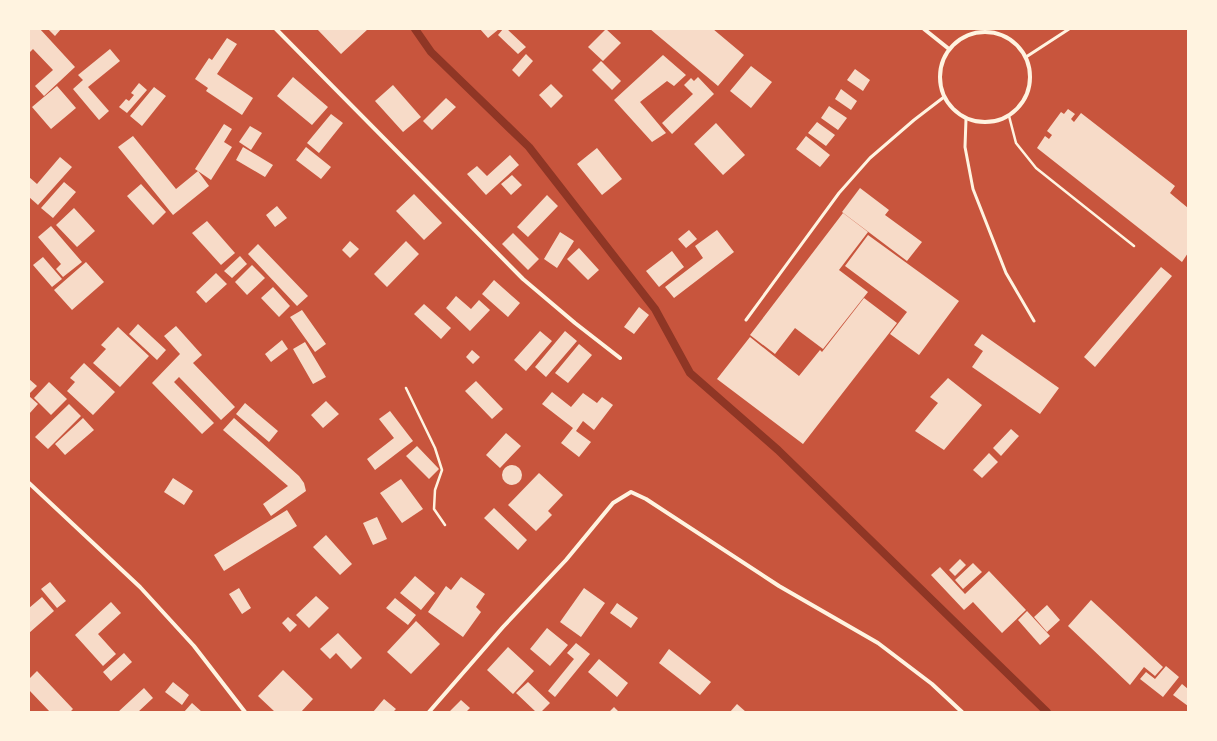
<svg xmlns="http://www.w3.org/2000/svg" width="1217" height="741" viewBox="0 0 1217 741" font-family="Lora,serif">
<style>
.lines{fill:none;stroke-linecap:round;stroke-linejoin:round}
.stream{stroke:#8f3625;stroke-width:8}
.building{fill:#f7dbc8}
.path{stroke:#fff3e0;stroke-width:2.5}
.service{stroke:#fff3e0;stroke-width:3}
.minor{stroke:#fff3e0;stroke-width:4}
</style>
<rect width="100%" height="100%" fill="#c8553d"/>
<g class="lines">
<path class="stream" d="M415,29L431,52L529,147L655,309L690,373L778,450L1047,712"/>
</g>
<path class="building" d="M30,29H40L75,67L44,96L35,86L53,70L33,49L29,53V30Z
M48,29H61L55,36Z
M317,29H368L341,54Z
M480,29H499L488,38Z
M503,29H507L526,47L518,54L498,35Z
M606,29L621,43L603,61L588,47Z
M650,29H713L744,55L718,86Z
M227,38L237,44L217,74L253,98L242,115L206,91L208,88L195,79L209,58L212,60Z
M110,49L120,61L88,87L109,111L99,120L73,89L83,80L78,75Z
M526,54L533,61L519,77L512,70Z
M663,55L686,75L674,86L667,81L640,102L666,133L652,142L614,100Z
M601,61L621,81L612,90L592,70Z
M751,66L772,82L751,108L730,91Z
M855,69L870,80L863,91L847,80Z
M293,77L328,107L312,125L277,96Z
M698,77L714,94L672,134L662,123L693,94L684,85L691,78L694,81Z
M139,83L147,90L127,113L119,107L126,99L129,101L134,95L131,93Z
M551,84L563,96L551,108L539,95Z
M393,85L421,117L403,132L375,101Z
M57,86L76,108L51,129L32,107Z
M154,87L166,96L142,126L130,116Z
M841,89L857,101L851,110L835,99Z
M446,98L456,107L432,130L423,121Z
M829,106L847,118L838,130L821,118Z
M1068,109L1075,114L1071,119L1074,122L1081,113L1175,186L1170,193L1188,208V253L1182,262L1037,148L1045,136L1049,139L1052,135L1047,131L1061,112L1064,114Z
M331,114L343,123L319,153L307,143Z
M817,122L835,135L826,146L808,133Z
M716,123L745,155L723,175L694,144Z
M224,124L232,129L224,142L232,147L211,180L195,169Z
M250,126L262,133L251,150L239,142Z
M133,136L176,189L198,171L209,186L173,215L118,147Z
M806,136L830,155L820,167L796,149Z
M243,147L273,165L265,177L236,160Z
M306,147L331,167L321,179L296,160Z
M597,148L622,179L602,195L577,164Z
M510,155L519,165L486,195L467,174L477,166L487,176Z
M60,157L72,167L38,205L29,197V177L37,184Z
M512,175L522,185L511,195L501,184Z
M64,182L76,192L53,218L41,208Z
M141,184L166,212L153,225L127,196Z
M860,188L889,210L885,215L922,242L907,261L842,212Z
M414,194L442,223L424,240L396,211Z
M547,195L558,206L528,237L517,227Z
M277,206L287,218L275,227L266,215Z
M74,208L95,231L77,247L56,225Z
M843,213L868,232L839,270L868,292L823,349L795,328L775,354L750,335Z
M207,221L235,253L221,265L192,233Z
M51,226L82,262L63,277L56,269L61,264L38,237Z
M689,230L697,239L686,248L678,239Z
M717,230L734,252L674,298L665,287L703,258L695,246Z
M560,232L574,241L557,268L544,259Z
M513,233L539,259L528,270L502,244Z
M868,235L959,301L919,355L890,334L907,312L845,266Z
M350,241L359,249L350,258L342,250Z
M406,241L419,254L387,287L374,274Z
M258,244L308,296L297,306L248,254Z
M579,248L599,270L588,280L567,259Z
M672,251L684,267L659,287L646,271Z
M240,256L247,264L232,278L224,271Z
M43,257L62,279L52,287L33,265Z
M86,262L104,282L72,310L54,290Z
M252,265L265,278L247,295L235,282Z
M1161,267L1172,276L1095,367L1084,357Z
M216,273L227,284L206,303L196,292Z
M494,280L520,303L508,317L482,294Z
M273,287L290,306L279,317L261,298Z
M456,296L471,309L479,300L490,310L470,331L446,308Z
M864,298L897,323L803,444L717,379L750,337L799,376L820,350L822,352Z
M424,304L451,328L441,339L414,314Z
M639,307L649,315L634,334L624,327Z
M302,310L326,344L315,352L290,317Z
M138,324L166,350L157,360L129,334Z
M176,326L202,355L193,363L235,407L221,420L179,377L174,382L214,423L202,434L152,383L180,354L164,336Z
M118,327L149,356L120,387L93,363L106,349L101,345Z
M540,331L552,341L526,371L514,360Z
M565,331L577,341L546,377L535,367Z
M982,334L1059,388L1040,414L972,367L983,351L974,345Z
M282,340L288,349L271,362L265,354Z
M305,342L326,377L313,384L293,349Z
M579,344L592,355L568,383L555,373Z
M472,350L480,357L473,364L466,357Z
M84,363L115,392L93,415L67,391L75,382L70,378Z
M948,378L982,405L944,450L915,431L938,403L930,397Z
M29,379L37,386L29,394Z
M476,381L503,409L492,419L465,391Z
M49,382L67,399L51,415L34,398Z
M552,392L571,407L583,393L597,403L602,397L613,405L594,430L583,421L576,431L591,442L579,457L561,443L573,428L542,404Z
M29,396L38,404L29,414Z
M326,401L339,414L323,428L311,415Z
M245,403L278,431L269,442L236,414Z
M69,404L81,416L48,449L35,437Z
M390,411L413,441L375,470L367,459L394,438L379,419Z
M83,418L94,430L65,455L55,444Z
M234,418L299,476L304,483L306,491L271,516L263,504L288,486L223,430Z
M1011,429L1019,436L1001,456L993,448Z
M506,433L521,446L500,468L486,455Z
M417,446L439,469L429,479L406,456Z
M989,453L998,462L982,478L973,470Z
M502 475a10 10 0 1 1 20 0a10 10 0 1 1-20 0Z
M539,473L563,495L548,511L552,515L536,531L508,505Z
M173,478L193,491L184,505L164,492Z
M401,479L423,509L402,523L380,493Z
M494,508L527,540L518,550L484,518Z
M287,510L297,526L224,571L214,555Z
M377,517L387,539L373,545L363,523Z
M326,535L352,564L340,575L313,547Z
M960,559L966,565L955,576L949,570Z
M973,563L982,572L963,589L955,580Z
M940,567L965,594L989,571L1026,610L1002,633L973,602L964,610L931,575Z
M415,576L435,593L421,610L400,593Z
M461,577L485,594L476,607L481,612L463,637L428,612L446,586L451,590Z
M50,582L66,601L57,608L41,589Z
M239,588L251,608L242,614L229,594Z
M584,588L605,603L581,637L560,622Z
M316,596L329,608L309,628L296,615Z
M42,597L54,611L29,633V608Z
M395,598L416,615L408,625L386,608Z
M1091,600L1163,667L1155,676L1144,667L1130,685L1068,626Z
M111,602L121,613L98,634L116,654L103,666L75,635Z
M617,603L638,618L631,628L610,613Z
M1047,605L1060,620L1047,632L1034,617Z
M1027,611L1050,636L1040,645L1018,620Z
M288,617L297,625L290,632L282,623Z
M416,621L440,644L411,674L387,652Z
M547,628L568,645L550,666L530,649Z
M338,633L362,658L351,669L336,653L330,659L320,649Z
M576,643L590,654L555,697L548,691L574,659L567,653Z
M508,647L534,671L513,694L487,670Z
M669,649L711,682L700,695L659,663Z
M124,653L132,662L111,681L103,672Z
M599,659L628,683L617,697L588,672Z
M1166,666L1179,677L1163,697L1140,679L1146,672L1155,679Z
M283,670L313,699L301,712H275L258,696Z
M37,671L73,709L70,712H50L29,690V679Z
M173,682L189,695L182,705L165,692Z
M528,682L550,703L541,712H536L516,693Z
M1182,684L1188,689V706L1173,695Z
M144,688L153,698L138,712H118Z
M384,699L396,709L393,712H373Z
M461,700L470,708L466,712H449Z
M192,703L202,712H184Z
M737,704L746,712H730Z
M614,707L619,712H609Z"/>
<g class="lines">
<path class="path" d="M1009,116L1016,143L1036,168L1134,246
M406,388L435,448L442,470L435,490L434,509L445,525"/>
<path class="service" d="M1026,57L1069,29
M966,119L965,147L973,189L1006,273L1034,321
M746,320L839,193L870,158L914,120L944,97"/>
<path class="minor" d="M276,29L523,279L575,323L620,358
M924,29L949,49
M940 77a45 45 0 1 1 90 0a45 45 0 1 1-90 0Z
M29,483L140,587L194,646L245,712
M429,712L503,627L566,560L613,503L631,492L646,499L779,586L878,643L932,684L962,712"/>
</g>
<rect width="1217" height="741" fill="none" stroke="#fff3e0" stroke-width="60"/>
</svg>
